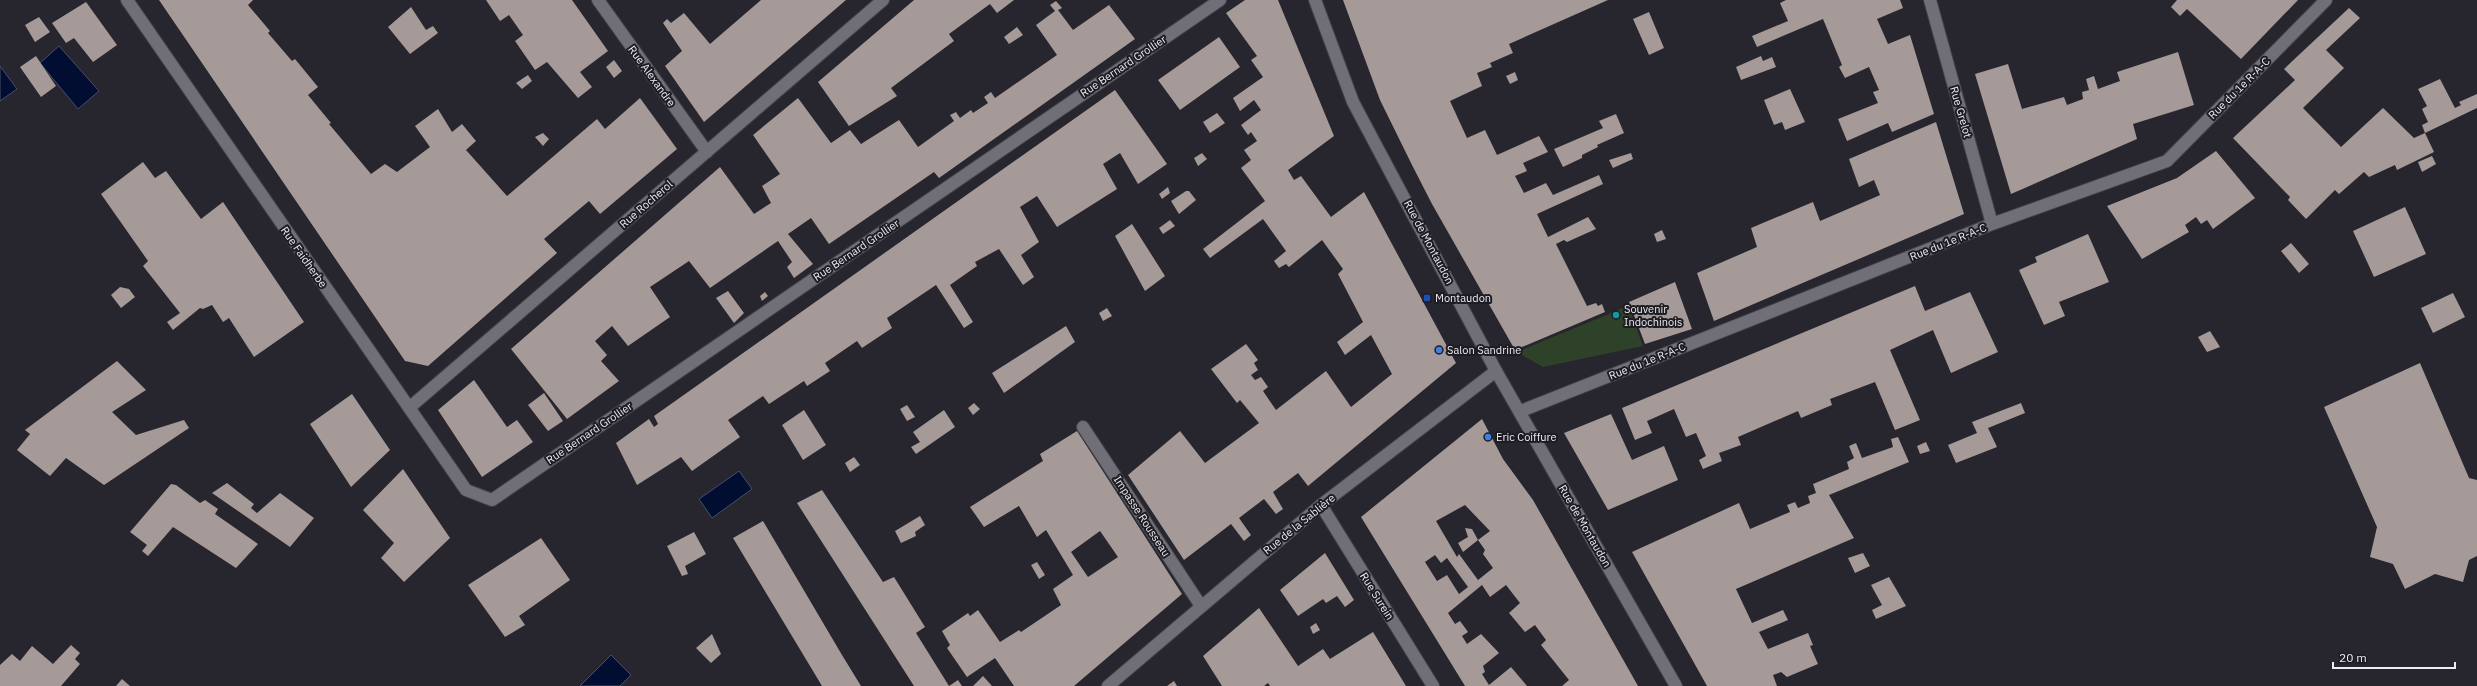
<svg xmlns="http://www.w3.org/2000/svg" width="2477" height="686" viewBox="0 0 2477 686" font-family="'IBM Plex Sans',sans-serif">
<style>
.green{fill:#2e422a}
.water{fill:#010d31;stroke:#48506b}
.building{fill:#a59a97;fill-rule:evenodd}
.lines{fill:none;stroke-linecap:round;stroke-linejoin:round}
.street-casing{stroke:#45434a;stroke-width:14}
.secondary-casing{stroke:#45434a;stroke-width:14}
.street{stroke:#706e76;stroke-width:12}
.secondary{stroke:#706e76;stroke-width:12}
.transit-dot{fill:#1a4fb4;stroke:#1e1c23;stroke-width:1.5}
.culture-dot{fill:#0f9aa8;stroke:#1e1c23;stroke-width:1.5}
.shop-dot{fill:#3f7fe0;stroke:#1e1c23;stroke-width:1.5}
.labels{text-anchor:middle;stroke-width:4;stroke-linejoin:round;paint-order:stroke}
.street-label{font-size:11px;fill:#edecf1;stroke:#1e1c23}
.poi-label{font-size:11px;fill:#edecf1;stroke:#1e1c23;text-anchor:start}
</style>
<rect width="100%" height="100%" fill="#27252d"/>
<path class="green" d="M1628,306L1643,346L1543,367L1517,352Z"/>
<path class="water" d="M59,46L99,91L78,109L40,63Z
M0,66L17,89L0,101Z
M739,471L752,489L712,518L699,499Z
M611,655L631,675L620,686H580Z"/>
<path class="building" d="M159,0H253L248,5L270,31L268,33L292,61L295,59L318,87L308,95L331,123L329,124L371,174L385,164L397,172L430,147L415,126L438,109L452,132L462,124L476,141L466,150L507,196L597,119L605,129L640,98L677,149L600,214L589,201L544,239L557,253L428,366L405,361Z
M486,0H572L608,51L580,72L592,87L578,98L547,62L535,70L515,41L523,35L509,15L500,21Z
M761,0H846L704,122L665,66L682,51L663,23L667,19L671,23L684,13L710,44Z
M914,0H1014L997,13L990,4L949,34L954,41L891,88L897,96L849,126L818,82Z
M1245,0H1278L1334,136L1288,170L1294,180L1301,176L1331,217L1364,192L1456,363L1308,486L1298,473L1273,492L1283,509L1276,514L1264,499L1239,518L1251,535L1244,541L1231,524L1184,560L1128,475L1180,431L1205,463L1259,423L1240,400L1237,403L1211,369L1246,344L1258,360L1254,363L1258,370L1251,375L1255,380L1261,377L1268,387L1263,391L1276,410L1326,371L1351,407L1392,374L1371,335L1345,355L1337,342L1363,322L1338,274L1343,269L1322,240L1289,267L1286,264L1279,268L1274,261L1286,251L1263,219L1210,258L1203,249L1265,201L1241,168L1251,160L1244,150L1257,141L1251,132L1248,135L1241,125L1261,110L1254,100L1240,111L1233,98L1263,77L1251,60L1257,56L1226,13Z
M1343,0H1608L1509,44L1513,53L1490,63L1492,67L1477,73L1482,86L1450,101L1467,138L1485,130L1497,155L1539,136L1548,152L1523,163L1527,171L1515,176L1524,193L1546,183L1553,195L1599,175L1603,184L1537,214L1548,237L1588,217L1596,229L1567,242L1564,240L1556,244L1587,306L1596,303L1598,306L1602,304L1605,312L1515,350L1432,204L1412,165L1380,100Z
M1786,0H1900L1903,8L1877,19L1888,44L1910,35L1934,114L1892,132L1888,123L1847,141L1838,119L1878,103L1873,92L1879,90L1869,67L1845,78L1839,67L1842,65L1823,19L1757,47L1752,36L1788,21L1780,3Z
M2177,0H2298L2241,59L2187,9L2180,16L2171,7Z
M1056,1L1062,8L1058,10L1073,30L1109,5L1135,39L939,178L934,172L829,244L811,218L788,234L813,264L794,278L787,267L792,262L778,241L710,288L689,261L650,287L670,317L628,346L612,326L595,341L607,355L601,361L619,381L567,419L511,349L720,167L754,214L771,203L762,186L780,174L753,135L798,98L831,143L850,130L861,144L899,120L918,147L954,121L950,115L956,112L960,118L971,110L973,113L988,103L984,97L991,92L995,98L1057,55L1036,25L1055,11L1050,5Z
M86,2L117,45L93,62L74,38L66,43L52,23Z
M411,7L426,30L433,26L438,33L410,54L388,27Z
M2349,8L2360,18L2326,50L2344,68L2303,108L2341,147L2383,108L2414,138L2425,133L2434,152L2397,170L2395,165L2369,177L2364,172L2339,194L2335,190L2306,219L2288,200L2290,197L2233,138L2295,80L2284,69Z
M1649,12L1664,48L1649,55L1633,19Z
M39,17L50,32L35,42L25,25Z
M1017,27L1023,35L1009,44L1004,37Z
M1219,37L1240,67L1180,110L1158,80Z
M2178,52L2194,105L2133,124L2137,139L2011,194L1975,74L2008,64L2022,109L2064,97L2067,105L2083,99L2082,92L2089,90L2086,79L2094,76L2098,89L2120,81L2117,72Z
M36,56L56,86L41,97L20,67Z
M1761,56L1763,61L1772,57L1776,67L1741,80L1736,67Z
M614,60L622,71L614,78L606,67Z
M1515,72L1518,80L1510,84L1506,76Z
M528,75L532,81L522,89L516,83Z
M2440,79L2455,108L2461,105L2459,102L2477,94V108L2425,133L2422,125L2428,122L2422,109L2427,106L2418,89Z
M1790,89L1805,122L1785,130L1782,122L1774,125L1764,100Z
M1115,90L1167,164L1138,184L1120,153L1103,164L1117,189L1057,227L1037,196L1020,207L1039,242L1021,255L1034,277L1023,285L999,249L975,262L977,266L950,285L973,322L964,328L936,285L887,318L892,328L862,348L857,341L825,363L830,371L807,386L804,381L769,404L763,396L728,420L740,437L692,471L681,457L637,485L616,443L649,419L654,427L658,424L654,416Z
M1217,113L1225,123L1210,133L1203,122Z
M1616,114L1624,133L1597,145L1598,147L1582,155V158L1563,167L1554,149L1603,128L1599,121Z
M1936,122L1964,214L1714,321L1697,273L1757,247L1751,228L1813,202L1820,221L1878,196L1880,195L1874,180L1859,187L1849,159Z
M543,133L549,139L543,146L535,137Z
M2216,151L2255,198L2213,229L2207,220L2201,224L2196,217L2185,225L2189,232L2142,259L2107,206L2177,178Z
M1202,153L1207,159L1198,166L1194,158Z
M1631,153L1633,159L1613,168L1609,160Z
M2432,156L2436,164L2422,172L2418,162Z
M143,162L155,178L166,171L201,219L223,202L304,322L254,357L229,318L223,322L212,305L203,309L200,308L173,330L167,322L180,313L143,266L148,261L101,194Z
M1168,187L1170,193L1162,199L1159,194Z
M1186,191H1189L1196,200L1179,214L1171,201Z
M2405,207L2426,254L2374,277L2353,231Z
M1170,220L1175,226L1163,234L1159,228Z
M1132,224L1165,276L1145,291L1115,236Z
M1662,230L1666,239L1657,242L1654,234Z
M2088,234L2109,282L2059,302L2065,316L2044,325L2019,270L2037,262L2035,257Z
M2291,243L2309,264L2299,273L2281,251Z
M1675,282L1692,329L1645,344L1629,302Z
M1915,286L1925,311L1970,292L1998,352L1951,373L1933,330L1890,350L1920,420L1895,430L1875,382L1830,399L1832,405L1801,418L1798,411L1738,437L1741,445L1719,453L1722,461L1703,469L1699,460L1706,456L1696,433L1686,437L1674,409L1647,421L1652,433L1635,440L1622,408Z
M120,287L129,289L135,297L121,308L111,295Z
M728,291L744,313L734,323L716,298Z
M765,292L768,296L762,301L760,296Z
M2453,293L2465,317L2433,333L2421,308Z
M1107,308L1112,316L1103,321L1099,313Z
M1066,326L1075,342L1004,393L992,373Z
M2210,331L2220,347L2207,352L2198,337Z
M117,361L146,390L112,412L136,435L184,420L189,428L104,485L66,458L50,476L17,450L30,434L25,430Z
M2420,363L2469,478L2477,480V556L2469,560L2463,582L2435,574L2405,589L2393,564L2370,557L2377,527L2324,407Z
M474,380L507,427L517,420L533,442L482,477L438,410Z
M544,393L563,421L548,431L528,405Z
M352,394L390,450L351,487L310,424Z
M974,403L980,409L973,415L968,408Z
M2021,403L2025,413L1988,428L1997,447L1956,463L1948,445L1977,433L1972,422Z
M907,405L915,417L907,421L900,409Z
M804,410L826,445L803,460L782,425Z
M944,410L955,427L916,454L911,447L920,442L913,432Z
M1611,414L1632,460L1664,446L1678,480L1608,510L1564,433Z
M1482,419L1503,459L1533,500L1638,686H1562L1569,680L1541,645L1546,640L1535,625L1525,632L1509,613L1520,603L1506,585L1490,597L1482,585L1448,613L1455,624L1460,621L1468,632L1462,636L1467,644L1481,634L1499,653L1483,666L1485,672L1482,674L1489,685L1511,667L1527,686H1465L1361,517ZM1465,505L1490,531L1478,540L1472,529L1465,528L1468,537L1458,543L1463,552L1478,540L1485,550L1483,554L1493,568L1478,580L1459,554L1457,557L1436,521ZM1435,555L1441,563L1447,558L1468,587L1459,594L1447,575L1437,581L1425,562Z
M1077,431L1182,594L1074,686H1014L995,658L967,677L947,648L950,645L942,631L968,613L970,616L978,610L1000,642L1019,630L1021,632L1061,605L1053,589L1073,575L1046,530L1037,537L1019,506L984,527L970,507L1043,461L1040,454ZM1100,531L1118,557L1088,577L1071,552Z
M1898,437L1909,462L1829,495L1854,538L1736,589L1752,623L1783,610L1788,620L1759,632L1768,649L1808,633L1813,645L1810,646L1818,664L1787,677L1781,672L1773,675L1777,686H1707L1632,552L1739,503L1750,529L1790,512L1787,505L1795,502L1798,508L1810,503L1808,496L1816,493L1813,484L1849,469L1847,462L1854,458L1849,446L1856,443L1862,458L1893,447L1891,439Z
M1926,442L1930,451L1920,454L1917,446Z
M854,457L860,465L850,472L845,463Z
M403,469L450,538L404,582L381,558L394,543L363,510Z
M227,483L254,504L251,508L257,513L280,493L314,518L290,547L212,493Z
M171,484L176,485L200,503L205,500L218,509L215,514L258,544L236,568L173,527L148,556L142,551L147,545L130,532Z
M822,490L883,582L894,577L925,627L916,633L949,686L958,680L962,686H914L797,503Z
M920,516L925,525L915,532L916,536L901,543L895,531Z
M763,521L842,655L861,686H822L733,538Z
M694,532L706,554L685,566L688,574L682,576L667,546Z
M541,538L570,580L519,616L525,625L505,637L468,585Z
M1325,553L1354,600L1345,607L1337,596L1326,603L1323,599L1298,616L1280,590Z
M1863,553L1870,566L1855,573L1848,558Z
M1037,562L1045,575L1039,579L1031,565Z
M1889,577L1906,606L1876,619L1872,610L1882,605L1871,585Z
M1259,608L1298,666L1323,649L1330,659L1373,632L1406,686H1270L1268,683L1264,686H1222L1203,656Z
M1316,623L1320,630L1313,634L1310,627Z
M712,634L721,654L711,663L696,648Z
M71,645L80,653L75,659L80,664L61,686H0V665L12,654L20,661L32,646L53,664Z
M983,676L992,686H973Z
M122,679L130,686H116Z
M1174,681L1177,686H1167Z"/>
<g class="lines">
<g class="street-casing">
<path id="street" d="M127,0L466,490L492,500L1220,0
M598,0L707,152
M1930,0L1992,224
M409,408L883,0
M1521,411L1992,224L2167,161L2326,0
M1083,427L1201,606
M1321,505L1433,686
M1108,686L1321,505L1496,371"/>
</g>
<g class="secondary-casing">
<path id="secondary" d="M1315,0L1353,102L1496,371L1676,686"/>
</g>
<use href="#street" class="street"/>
<use href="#secondary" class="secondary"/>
</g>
<rect class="transit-dot" x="1423" y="294" width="8" height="8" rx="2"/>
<circle class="culture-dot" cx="1616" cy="315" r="4"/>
<g class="shop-dot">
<circle cx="1439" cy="350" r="4"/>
<circle cx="1488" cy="437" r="4"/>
</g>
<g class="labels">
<g class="street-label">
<text transform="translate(1123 66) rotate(-34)" y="4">Rue Bernard Grollier</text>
<text transform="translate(652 76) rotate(54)" y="4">Rue Alexandre</text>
<text transform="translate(2239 88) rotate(-45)" y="4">Rue du 1e R-A-C</text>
<text transform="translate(1961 112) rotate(74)" y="4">Rue Grelot</text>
<text transform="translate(646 204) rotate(-41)" y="4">Rue Rocherol</text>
<text transform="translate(1429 242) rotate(62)" y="4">Rue de Montaudon</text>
<text transform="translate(1948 242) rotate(-22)" y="4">Rue du 1e R-A-C</text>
<text transform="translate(856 250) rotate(-34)" y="4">Rue Bernard Grollier</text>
<text transform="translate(304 257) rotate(55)" y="4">Rue Faidherbe</text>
<text transform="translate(1647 361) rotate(-22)" y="4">Rue du 1e R-A-C</text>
<text transform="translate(589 433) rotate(-34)" y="4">Rue Bernard Grollier</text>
<text transform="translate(1142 516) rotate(57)" y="4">Impasse Rousseau</text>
<text transform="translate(1299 524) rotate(-39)" y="4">Rue de la Sablière</text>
<text transform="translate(1585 526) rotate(60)" y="4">Rue de Montaudon</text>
<text transform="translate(1377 596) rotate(58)" y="4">Rue Surein</text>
</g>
<g class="poi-label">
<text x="1435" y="302">Montaudon</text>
<text x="1624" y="313">Souvenir<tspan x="1624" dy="13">Indochinois</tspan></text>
<text x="1447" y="354">Salon Sandrine</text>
<text x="1496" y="441">Eric Coiffure</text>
</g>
</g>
<path d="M2333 662v6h122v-6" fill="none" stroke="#edecf1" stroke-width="2"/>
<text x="2339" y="662" font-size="12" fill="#edecf1" stroke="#1e1c23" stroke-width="3" paint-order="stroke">20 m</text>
</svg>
